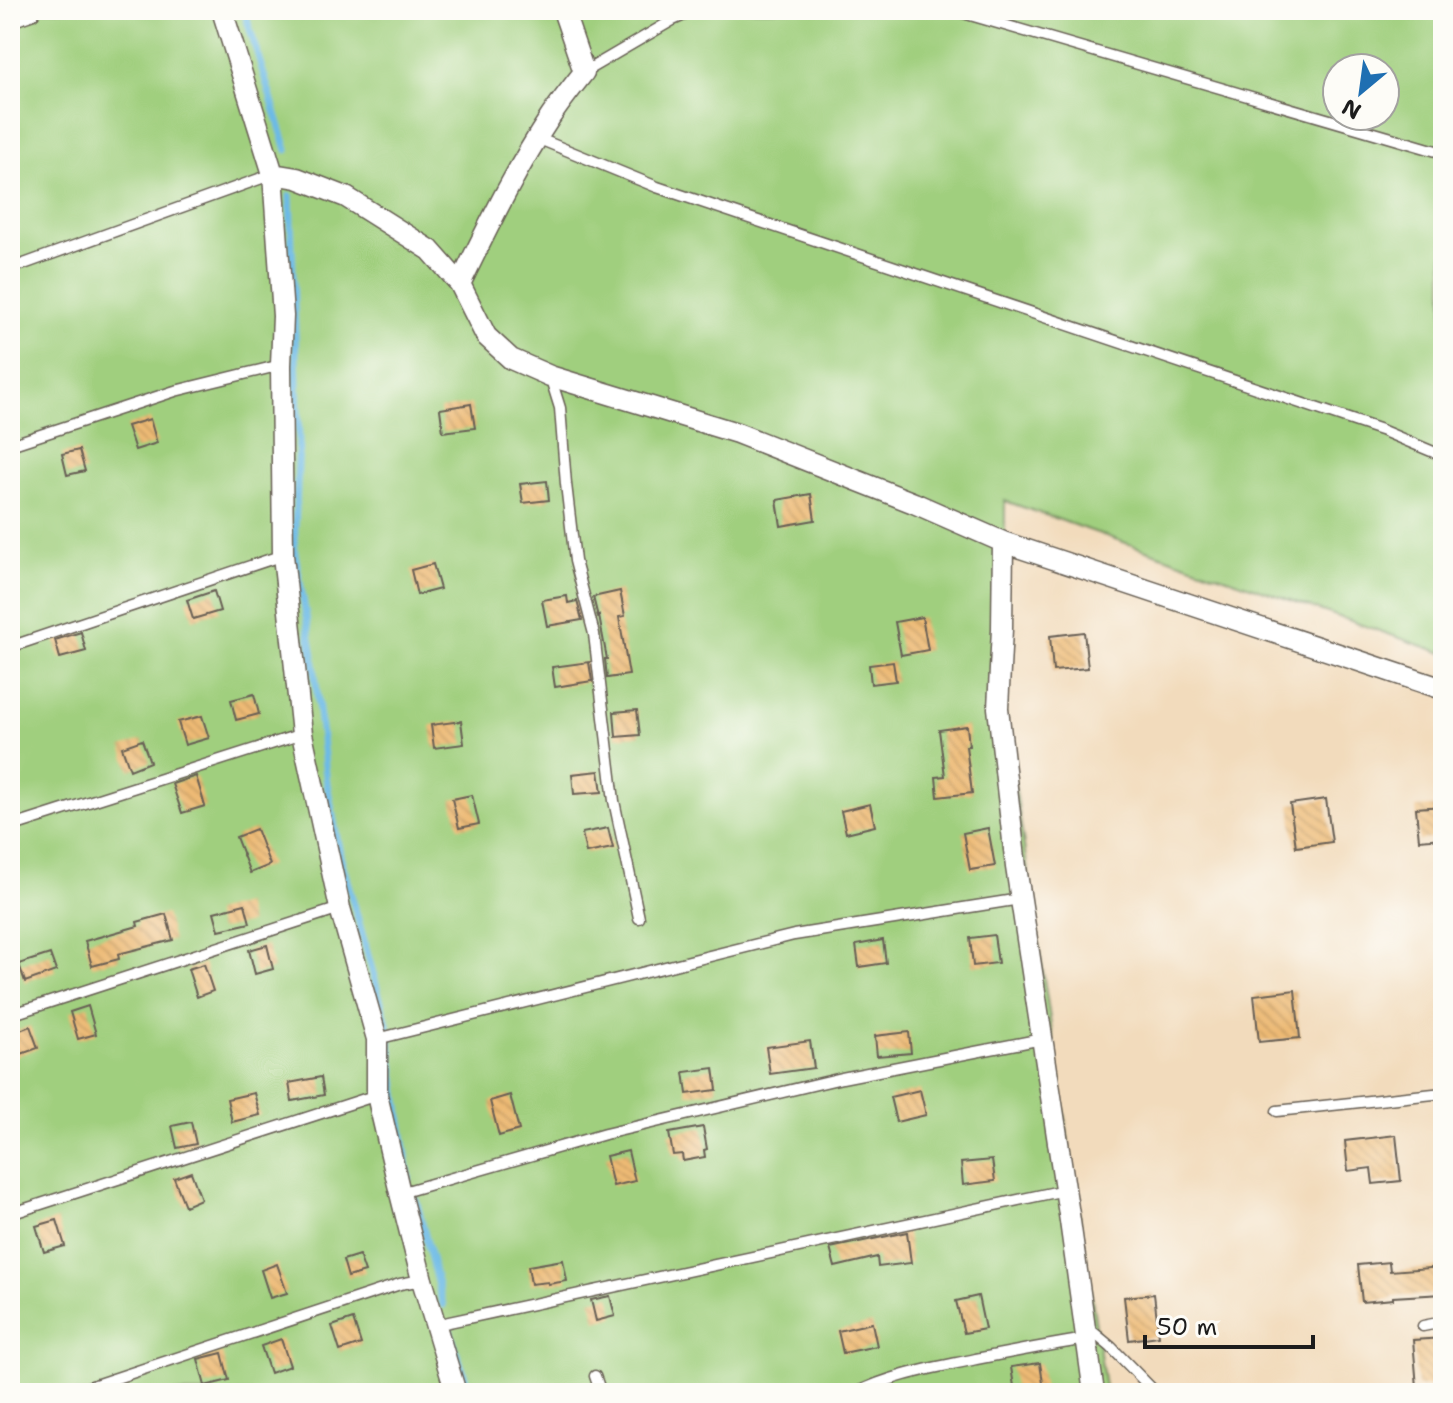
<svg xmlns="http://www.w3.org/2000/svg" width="1453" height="1403" viewBox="0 0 1453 1403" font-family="'Shantell Sans',sans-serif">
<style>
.garden{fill:#a0cf7e;stroke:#5e764d;stroke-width:2;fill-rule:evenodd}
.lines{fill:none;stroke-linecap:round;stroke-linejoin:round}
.stream{stroke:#6cbae6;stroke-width:7}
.building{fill:url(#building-back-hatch)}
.service-casing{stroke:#675f54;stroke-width:13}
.minor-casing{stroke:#675f54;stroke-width:23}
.service{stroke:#fff;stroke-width:10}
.minor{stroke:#fff;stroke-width:20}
</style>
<defs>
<pattern id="building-back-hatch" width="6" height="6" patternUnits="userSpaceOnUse" patternTransform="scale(2)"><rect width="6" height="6" fill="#edba74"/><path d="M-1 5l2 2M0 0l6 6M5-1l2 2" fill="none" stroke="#cb9f64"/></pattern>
</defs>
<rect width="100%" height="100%" fill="#fdfcf7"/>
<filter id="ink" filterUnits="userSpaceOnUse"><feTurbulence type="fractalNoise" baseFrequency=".0125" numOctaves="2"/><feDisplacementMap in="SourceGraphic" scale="16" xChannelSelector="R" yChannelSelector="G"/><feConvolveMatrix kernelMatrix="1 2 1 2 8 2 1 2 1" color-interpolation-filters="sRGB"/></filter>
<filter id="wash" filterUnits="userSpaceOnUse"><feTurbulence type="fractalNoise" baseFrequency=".006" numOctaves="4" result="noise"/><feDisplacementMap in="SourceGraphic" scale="32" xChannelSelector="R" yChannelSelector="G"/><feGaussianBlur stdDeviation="1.8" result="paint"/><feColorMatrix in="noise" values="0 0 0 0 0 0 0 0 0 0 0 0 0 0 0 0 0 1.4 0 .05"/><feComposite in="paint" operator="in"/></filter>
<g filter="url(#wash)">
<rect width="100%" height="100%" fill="#f2dbbc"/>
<path class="garden" d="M10,10H1443V653L1005,501L1004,712L1106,1393H10ZM1337,68H1385V116H1337Z"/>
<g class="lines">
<path class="stream" d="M244,10L287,150
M290,196L299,442L294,548L313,656L327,784L340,855L387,1024L409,1178
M416,1200L443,1305
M449,1329L470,1393"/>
</g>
<g id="blocks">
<path class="building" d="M471,404L475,428L443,432L440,409Z
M150,419L157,443L135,450L127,426Z
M79,450L85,471L67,475L62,454Z
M547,481L549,500L523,503L520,484Z
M811,494L815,520L781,526L777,500Z
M433,564L440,589L417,595L411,570Z
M214,591L220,611L193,619L187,600Z
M620,591L625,616L619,617L629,675L607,678L605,659H607L599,616L598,617L593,597Z
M567,596L568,603L577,601L582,620L547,626L542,600Z
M922,617L928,650L901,655L895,622Z
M81,632L86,651L60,658L55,640Z
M1084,632L1088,668L1053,671L1050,636Z
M589,662L592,681L555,687L552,667Z
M893,662L896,681L871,684L869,665Z
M254,694L259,714L236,720L231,700Z
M637,710L640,735L616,737L614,712Z
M202,716L209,738L185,745L178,722Z
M461,721L464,744L434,748L431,725Z
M967,726L969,746H966L972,793L938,797L936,777L945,776L939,730Z
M142,740L150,762L130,770L122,747Z
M599,771L602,792L574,794L572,774Z
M196,776L205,806L182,813L172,784Z
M472,795L479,824L459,828L452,799Z
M1326,799L1332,842L1296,847L1290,804Z
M870,804L875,826L846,833L841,811Z
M1443,806V838L1419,840L1416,808Z
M608,828L613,848L586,853L582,833Z
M988,828L995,866L970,870L963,833Z
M256,829L270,865L250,873L236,837Z
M245,904L250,923L219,930L214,912Z
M166,914L173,940L118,954L119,959L92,966L85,941L138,926L137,922Z
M994,935L998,963L973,966L970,938Z
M883,940L886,963L859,967L856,945Z
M267,945L273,969L255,974L249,950Z
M50,954L56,971L25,982L19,964Z
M204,964L213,991L197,997L188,969Z
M1295,990L1300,1038L1259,1042L1254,995Z
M88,1006L96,1034L78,1039L70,1012Z
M30,1026L38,1048L10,1058V1034Z
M909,1032L911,1053L877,1056L875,1036Z
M810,1041L814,1068L770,1074L766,1047Z
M714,1068L717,1090L687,1094L684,1072Z
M321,1077L324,1095L292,1101L289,1083Z
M920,1090L926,1115L896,1122L890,1097Z
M254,1093L260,1115L232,1122L227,1099Z
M510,1095L519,1130L499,1136L490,1101Z
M191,1122L196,1144L177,1148L172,1126Z
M703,1127L707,1149L704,1150L705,1157L683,1161L682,1154L673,1155L669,1133Z
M1396,1135L1401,1181L1373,1184L1371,1168L1348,1171L1345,1141Z
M628,1151L635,1181L613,1186L606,1156Z
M992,1160L995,1181L963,1185L961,1163Z
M191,1172L201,1199L185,1206L174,1178Z
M57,1220L65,1246L44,1252L36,1226Z
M907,1232L911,1263L878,1267L877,1257L835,1267L830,1248Z
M359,1255L365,1272L348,1277L343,1260Z
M563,1260L567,1281L548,1284V1282L531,1284L528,1266Z
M1389,1262L1390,1271L1443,1267V1294L1393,1297V1299L1362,1302L1358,1265Z
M277,1264L287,1293L270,1298L261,1270Z
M1154,1294L1159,1336L1129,1340L1124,1297Z
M610,1296L615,1316L596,1321L591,1300Z
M978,1296L985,1329L964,1333L956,1301Z
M353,1319L361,1344L340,1351L332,1326Z
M872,1323L877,1346L843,1353L838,1331Z
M1443,1338V1384L1417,1387L1413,1340Z
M281,1339L290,1366L270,1373L261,1346Z
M222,1353L229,1380L205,1386L198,1359Z
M1040,1363L1044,1390L1015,1393L1011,1367Z"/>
</g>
</g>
<g filter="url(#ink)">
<use href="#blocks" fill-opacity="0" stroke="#675f54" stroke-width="2"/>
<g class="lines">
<g class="service-casing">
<path id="service" d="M953,10L1443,153
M584,72L673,20L695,10
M537,138L657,187L1381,430L1443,456
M10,269L273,174
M550,376L560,408L566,484L575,561L594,634L614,801L639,918
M10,445L175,391L281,365
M10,647L283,555
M10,827L302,734
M10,1015L340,908
M377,1039L794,935L1020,899
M1277,1111L1443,1093
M400,1193L605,1134L842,1078L1042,1039
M10,1214L377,1095
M435,1325L1065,1190
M1423,1326L1443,1322
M1088,1328L1111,1347L1156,1393
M595,1376L601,1393
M71,1393L400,1284L422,1280
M856,1393C894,1374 935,1368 976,1359C1012,1352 1049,1345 1086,1339"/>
</g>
<g class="minor-casing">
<path id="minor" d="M222,10L273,174L283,316L281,365L283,555L302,734L340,908L377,1039V1095L400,1193L422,1280L456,1393
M10,17L30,10
M273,174L297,178L346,197L430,250L460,284L486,336L511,359L550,376L737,433L914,503L1003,542L1443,689
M460,284C488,227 515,170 551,116C561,101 573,86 584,72L563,10
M1003,542L1002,629L998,708L1016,867L1070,1221L1094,1393"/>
</g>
<use href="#service" class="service"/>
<use href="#minor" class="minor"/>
</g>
</g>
<rect width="1453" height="1403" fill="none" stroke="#fdfcf7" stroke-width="40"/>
<g transform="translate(1361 92) rotate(209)"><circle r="38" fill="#fdfcf7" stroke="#a3a29f" stroke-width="2"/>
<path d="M0-6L14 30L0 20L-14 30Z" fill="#1f6fb2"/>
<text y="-12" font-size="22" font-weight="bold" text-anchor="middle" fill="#1c1c1c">N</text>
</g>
<path d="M1145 1335v12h168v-12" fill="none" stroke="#1c1c1c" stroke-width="4"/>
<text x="1157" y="1335" font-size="24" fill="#1c1c1c" stroke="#fdfcf7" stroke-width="6" paint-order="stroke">50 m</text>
</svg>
